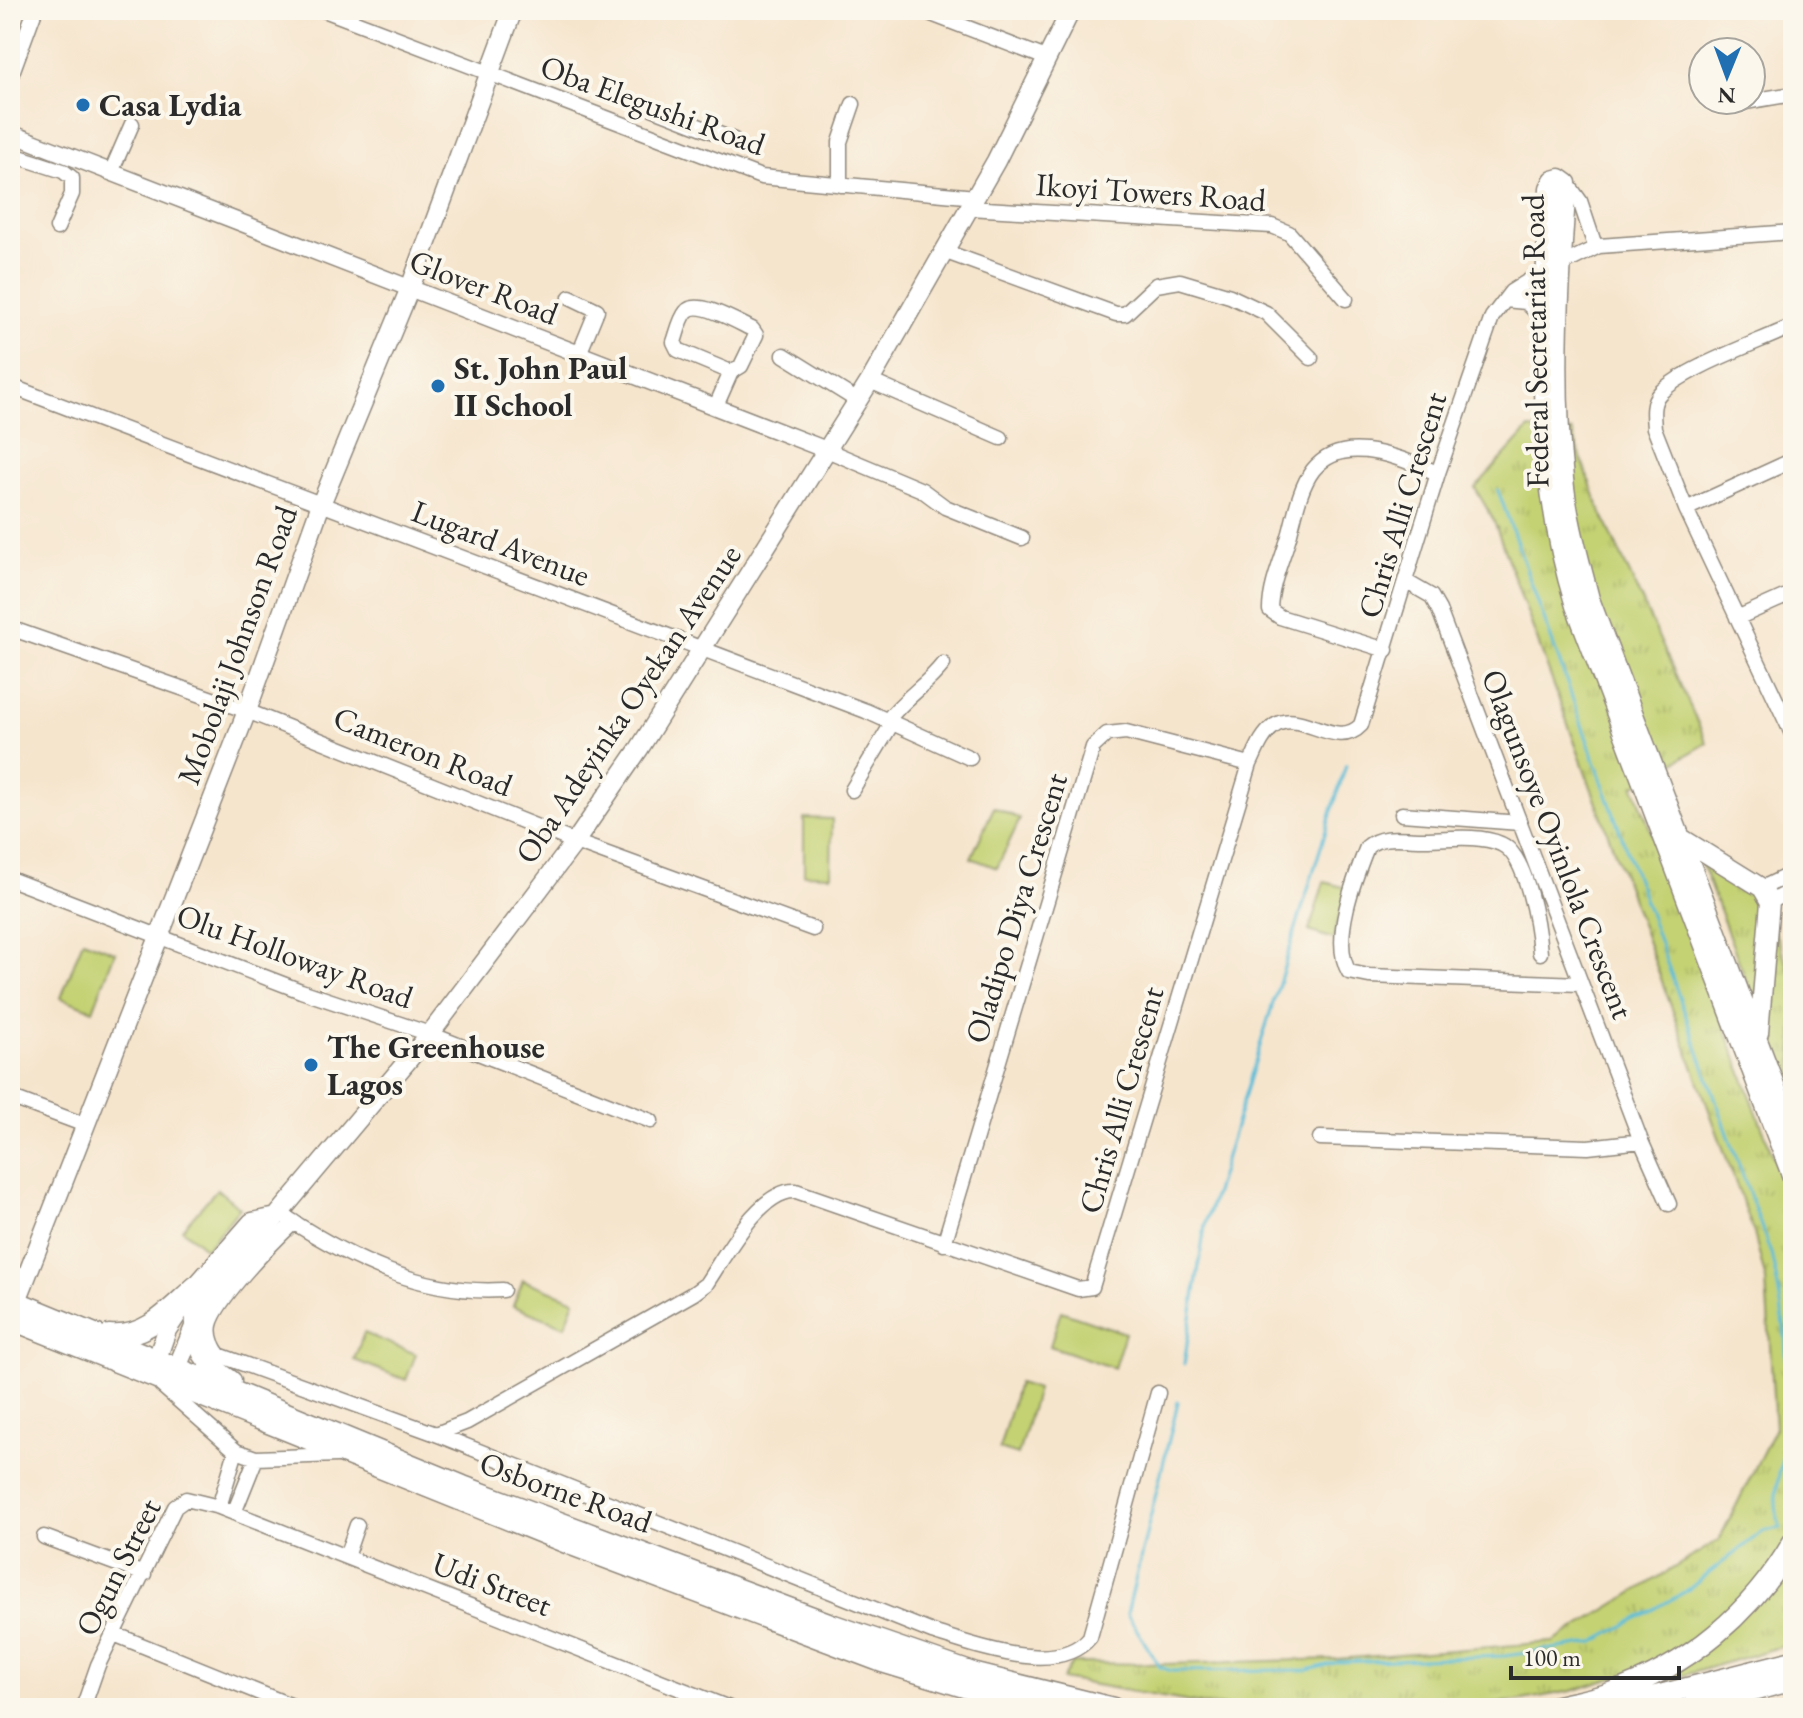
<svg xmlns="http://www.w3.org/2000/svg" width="1803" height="1718" viewBox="0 0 1803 1718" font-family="'EB Garamond',serif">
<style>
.grass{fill:url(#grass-tufts);stroke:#787e4f;stroke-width:2}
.pitch{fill:#c4d273;stroke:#787e4f;stroke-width:2}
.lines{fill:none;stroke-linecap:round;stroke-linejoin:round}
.stream{stroke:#59bcd7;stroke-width:3}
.minor-casing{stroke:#90887c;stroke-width:17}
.tertiary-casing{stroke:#90887c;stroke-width:19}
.secondary-casing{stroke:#90887c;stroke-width:21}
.primary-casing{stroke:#90887c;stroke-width:23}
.minor{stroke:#fff;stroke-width:14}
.tertiary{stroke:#fff;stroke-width:16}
.secondary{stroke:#fff;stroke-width:18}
.primary{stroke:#fff;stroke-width:20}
.poi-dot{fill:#1f6fb2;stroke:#fbf7ec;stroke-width:3}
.labels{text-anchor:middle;stroke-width:8;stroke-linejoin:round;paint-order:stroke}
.poi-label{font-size:32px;font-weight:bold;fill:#2b2b2b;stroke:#fbf7ec;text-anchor:start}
.street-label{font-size:32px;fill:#2b2b2b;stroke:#fbf7ec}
</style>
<defs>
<pattern id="grass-tufts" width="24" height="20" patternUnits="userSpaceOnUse" patternTransform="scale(2)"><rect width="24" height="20" fill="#c4d273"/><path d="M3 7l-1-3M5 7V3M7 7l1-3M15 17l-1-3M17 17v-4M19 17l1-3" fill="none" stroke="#a9b464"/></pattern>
</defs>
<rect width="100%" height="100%" fill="#fbf7ec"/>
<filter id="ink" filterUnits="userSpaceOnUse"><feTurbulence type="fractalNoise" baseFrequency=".0125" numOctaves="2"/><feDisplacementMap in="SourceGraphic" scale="16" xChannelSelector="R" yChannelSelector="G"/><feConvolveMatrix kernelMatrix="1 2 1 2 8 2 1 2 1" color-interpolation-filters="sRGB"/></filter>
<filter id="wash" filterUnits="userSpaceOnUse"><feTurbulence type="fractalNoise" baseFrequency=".006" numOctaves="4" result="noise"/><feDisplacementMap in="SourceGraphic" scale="32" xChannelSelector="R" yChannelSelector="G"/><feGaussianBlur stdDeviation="1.8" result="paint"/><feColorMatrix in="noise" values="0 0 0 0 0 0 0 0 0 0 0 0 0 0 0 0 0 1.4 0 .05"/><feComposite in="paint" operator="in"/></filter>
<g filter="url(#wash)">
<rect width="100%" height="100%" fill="#f6e5cd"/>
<path class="grass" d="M1529,429L1572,432L1598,505L1707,743L1634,786L1793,1209V1643L1651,1685L1620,1676L1572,1691L1517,1701L1444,1708H1247L1201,1704L1062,1679L1072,1663L1164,1664L1337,1659L1553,1642L1719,1540L1775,1428L1766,1281L1754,1233L1493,519L1475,488Z
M1697,852L1756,884L1793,979V1103Z"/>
<path class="pitch" d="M994,807L1020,819L997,868L971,858Z
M804,818L832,819L831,875L804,874Z
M1324,882L1347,888L1333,939L1309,931Z
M83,940L115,952L93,1010L61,998Z
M217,1189L240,1208L206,1249L182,1229Z
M523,1280L575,1300L565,1326L513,1306Z
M1061,1311L1125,1333L1114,1368L1050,1346Z
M364,1333L416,1354L406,1380L354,1360Z
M1018,1383L1037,1389L1018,1455L999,1449Z"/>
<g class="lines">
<path class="stream" d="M1184,1364L1205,1225L1346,765
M1178,1402L1127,1614L1160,1667L1172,1671L1308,1670L1339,1662L1505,1656L1593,1643L1685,1592L1763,1531L1781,1528C1767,1494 1786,1460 1788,1425C1790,1369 1784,1309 1771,1254L1498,490
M1776,1708L1785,1692"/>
</g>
</g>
<g filter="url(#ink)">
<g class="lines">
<g class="minor-casing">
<path id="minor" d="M324,10L761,177L976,197
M921,10L1046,58
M10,78L35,10
M1733,104L1793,94
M652,108L734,140
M10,154L63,171L72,178V194L57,228
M112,170L132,124
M1567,183L1580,201L1595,246
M840,185V142L853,104
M969,208L1272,226L1289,233L1346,299
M946,252L1116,314H1125L1156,285L1180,281L1230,296L1266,313L1311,358
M1563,264L1599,246L1793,232
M570,297L597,310L579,354
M1505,300L1526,302L1542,318
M1793,326C1759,342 1684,368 1660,393C1651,402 1653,416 1654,428L1686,509L1793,736
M784,355L858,401
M870,381L1001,438
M10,386L866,711L970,758
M716,406L731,372L741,366L756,335L752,329C739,323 697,298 686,312C680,319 677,334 674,342L678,350L731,372
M829,451L922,490L945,507L1022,538
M1686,509L1793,460
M1405,581L1431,596L1439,610L1641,1141L1669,1204
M1737,618L1793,593
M10,628L247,711L575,842L813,929
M1386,650L1280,617L1270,610C1270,585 1283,558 1290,533C1295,514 1300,487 1313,470C1344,431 1402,460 1438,473
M887,721C905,697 925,687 943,664
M852,790L891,725
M1402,814L1520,823
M10,879L301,991L430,1034L651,1121
M1762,888L1793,873
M1770,902L1793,890
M1540,953C1538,927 1527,855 1501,844C1479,834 1445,839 1421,839C1403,839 1381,834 1367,847C1355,877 1330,941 1349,972L1369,976L1580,984
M10,1097L85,1125
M1320,1138L1588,1147L1641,1141
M287,1218C352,1260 423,1295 503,1290
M294,1222C273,1242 216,1299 210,1325C208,1336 212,1346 219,1355L436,1434L932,1632C972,1644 1057,1678 1090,1637L1158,1393
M944,1244L1093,747L1107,734L1126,732L1250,764
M161,1385L236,1451L256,1458L337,1455
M436,1434L467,1422L694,1293L706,1284C725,1256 760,1189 796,1191L1078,1289L1092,1287L1250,764C1256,752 1261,736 1273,727C1299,706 1336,752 1361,725L1438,473L1492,317L1511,292L1544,271
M219,1507L236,1451
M234,1513L256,1458
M44,1537L144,1574
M346,1557L357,1525
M114,1634L297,1708
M83,1708L98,1665L175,1507L186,1499L219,1507L729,1708"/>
</g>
<g class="tertiary-casing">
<path id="tertiary" d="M10,133L829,451"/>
</g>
<g class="secondary-casing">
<path id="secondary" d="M1683,839L1762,888L1770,902L1759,1033
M1793,1132L1590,599C1580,560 1568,519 1564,479C1553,381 1560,281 1567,183L1560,178L1553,180L1549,188C1544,336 1530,461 1575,606L1793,1180
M17,1301L247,711L321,504L410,288L513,10
M153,1370L167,1330L196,1286L252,1222L272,1218
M171,1382L204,1303L430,1034L575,842L639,749L870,381L996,161L1071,10"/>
</g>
<g class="primary-casing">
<path id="primary" d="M10,1299L463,1486L834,1625L976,1674L1113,1708
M196,1317C194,1348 206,1364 231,1381
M10,1319L574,1546L882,1662L1033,1708
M109,1335C146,1339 170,1309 196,1286
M1550,1708C1570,1702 1591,1700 1610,1693C1688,1667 1752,1613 1793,1542
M1609,1708L1793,1661
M1690,1708L1793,1680"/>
</g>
<use href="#minor" class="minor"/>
<use href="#tertiary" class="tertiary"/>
<use href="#secondary" class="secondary"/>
<use href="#primary" class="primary"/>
</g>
</g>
<g class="poi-dot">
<circle cx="83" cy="105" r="8"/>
<circle cx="438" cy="386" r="8"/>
<circle cx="311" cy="1065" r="8"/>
</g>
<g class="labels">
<g class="poi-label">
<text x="99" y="116">Casa Lydia</text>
<text x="454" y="379">St. John Paul<tspan x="454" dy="37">II School</tspan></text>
<text x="327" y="1058">The Greenhouse<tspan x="327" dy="37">Lagos</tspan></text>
</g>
<g class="street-label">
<text transform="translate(653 105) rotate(20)" y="11">Oba Elegushi Road</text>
<text transform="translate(1151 192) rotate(4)" y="11">Ikoyi Towers Road</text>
<text transform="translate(484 287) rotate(21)" y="11">Glover Road</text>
<text transform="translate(1535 341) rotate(-91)" y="11">Federal Secretariat Road</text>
<text transform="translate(1402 505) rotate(-73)" y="11">Chris Alli Crescent</text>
<text transform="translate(501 543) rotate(21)" y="11">Lugard Avenue</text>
<text transform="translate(237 645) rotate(-70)" y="11">Mobolaji Johnson Road</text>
<text transform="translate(628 704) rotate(-56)" y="11">Oba Adeyinka Oyekan Avenue</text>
<text transform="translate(423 751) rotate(22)" y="11">Cameron Road</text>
<text transform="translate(1558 844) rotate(69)" y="11">Olagunsoye Oyinlola Crescent</text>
<text transform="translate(1016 908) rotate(-73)" y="11">Oladipo Diya Crescent</text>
<text transform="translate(295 956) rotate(20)" y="11">Olu Holloway Road</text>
<text transform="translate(1121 1100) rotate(-74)" y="11">Chris Alli Crescent</text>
<text transform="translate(566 1492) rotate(20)" y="11">Osborne Road</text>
<text transform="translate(118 1567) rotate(-63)" y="11">Ogun Street</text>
<text transform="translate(492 1584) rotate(21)" y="11">Udi Street</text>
</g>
</g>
<rect width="1803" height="1718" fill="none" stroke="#fbf7ec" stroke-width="40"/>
<g transform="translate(1727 76) rotate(181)"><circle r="38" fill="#fbf7ec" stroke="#a8a59f" stroke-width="2"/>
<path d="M0-6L14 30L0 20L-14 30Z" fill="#1f6fb2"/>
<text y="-12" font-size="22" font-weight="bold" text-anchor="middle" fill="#2b2b2b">N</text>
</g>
<path d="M1511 1666v12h168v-12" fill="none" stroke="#2b2b2b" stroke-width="4"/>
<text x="1523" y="1666" font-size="24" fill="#2b2b2b" stroke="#fbf7ec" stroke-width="6" paint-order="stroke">100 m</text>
</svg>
